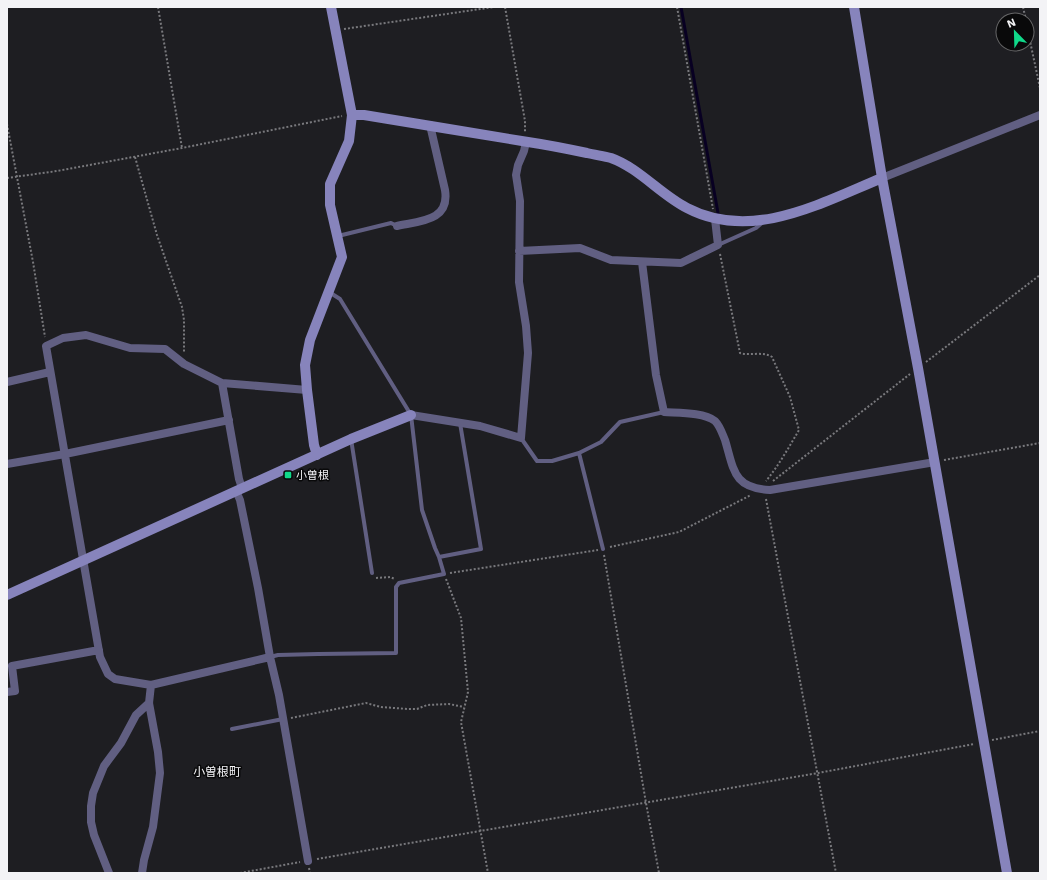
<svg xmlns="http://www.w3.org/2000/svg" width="1047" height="880" viewBox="0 0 1047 880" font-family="'Work Sans','Noto Sans JP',sans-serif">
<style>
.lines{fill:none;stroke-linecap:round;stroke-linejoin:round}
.stream{stroke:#080022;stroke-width:3}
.path{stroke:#79797d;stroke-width:2;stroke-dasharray:2 2;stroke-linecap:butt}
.lane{stroke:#615f82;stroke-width:4}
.street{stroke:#615f82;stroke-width:8}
.secondary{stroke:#8784bc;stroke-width:10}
.poi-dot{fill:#10d98a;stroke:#09090a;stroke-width:1.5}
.labels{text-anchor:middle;stroke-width:3;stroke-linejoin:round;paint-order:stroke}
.poi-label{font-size:11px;fill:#f3f3f6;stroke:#09090a;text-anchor:start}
.neighbourhood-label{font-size:12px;fill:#f3f3f6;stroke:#09090a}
</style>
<rect width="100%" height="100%" fill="#1e1e22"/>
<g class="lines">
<path class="stream" d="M681,7L718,213"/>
<path class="path" d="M158,7L182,148
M505,7L525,121V132
M677,7L713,209
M1023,7L1026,20
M1027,27L1040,88
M344,29L494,7
M7,124L33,262L45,337
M135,157L157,235L182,307L184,320V352
M7,178L57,171L182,148L342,116
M720,254L740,353C750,356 763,351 772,357L790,397L799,430C789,447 779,465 766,481
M926,362L1040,275
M944,460L1040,443
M773,481L910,374
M766,499L836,873
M610,547L679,532L751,495
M604,555L646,803L659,873
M450,573L598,550
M376,578L390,577L395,579
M446,579L461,618L468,692L461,722L488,873
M291,718L366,703L381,707L408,709H417L427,705L449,704L464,707
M992,740L1040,731
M317,859L818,773L974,744
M309,868L310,873
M240,873L300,862"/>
<path class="lane" d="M338,236L391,223L397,226
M718,245L756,228L764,221
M521,438L537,461H552L579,453L601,442L620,422L664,412
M351,439L372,573
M579,453L603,549
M439,557L481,549L460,423
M270,657L278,655L318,654L396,653V587L399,583L444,574L439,557L435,548L422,510L411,415L340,299L329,292
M232,729L283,719"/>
<path class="street" d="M882,178L1040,115
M397,226C420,221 450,221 445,190L430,125
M519,251L580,248L611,260L681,263L718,245L715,219
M642,262L656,375L664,412C677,413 704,412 715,421C720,426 722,433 725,440C734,470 733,488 770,490L935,462
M7,382L50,372
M222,383L239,479L242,488
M411,415L480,426L521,438L528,353L526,326L519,282L520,201L516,175L518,165L524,151L526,142
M7,464L65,454L229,420
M236,491L240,500L258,588L270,657L279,695L308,861
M270,657L151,685L115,679L108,674L100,657L46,346L63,338L86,335L130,348L165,349L184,364L222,383L307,390
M7,692L15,691L12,666L99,650
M109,873L94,835L91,822V806L93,793L104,766L121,743L136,715L149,703
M142,873L144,860L153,827L160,773L158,752L149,703L151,685"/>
<path class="secondary" d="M854,7L882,178L918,368L1007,873
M352,115H364C419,124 473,133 528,142C548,145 568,149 587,153C595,155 604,156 611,158C639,168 661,195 687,208C752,242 821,203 882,178
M317,455L314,445L307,390L305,365L310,340L342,257L330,205V184L349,141L352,115L331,7
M7,595L351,439L411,415"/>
</g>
<rect class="poi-dot" x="284" y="471" width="8" height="8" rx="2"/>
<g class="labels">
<g class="poi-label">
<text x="296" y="479">小曽根</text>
</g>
<g class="neighbourhood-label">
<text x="217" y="776">小曽根町</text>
</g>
</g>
<rect width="1047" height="880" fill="none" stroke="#f3f3f6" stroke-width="16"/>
<g transform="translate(1015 32) rotate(337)"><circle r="19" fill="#09090a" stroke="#676768"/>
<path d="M0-3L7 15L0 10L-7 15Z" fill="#10d98a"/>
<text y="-6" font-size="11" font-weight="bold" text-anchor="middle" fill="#f3f3f6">N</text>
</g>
</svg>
